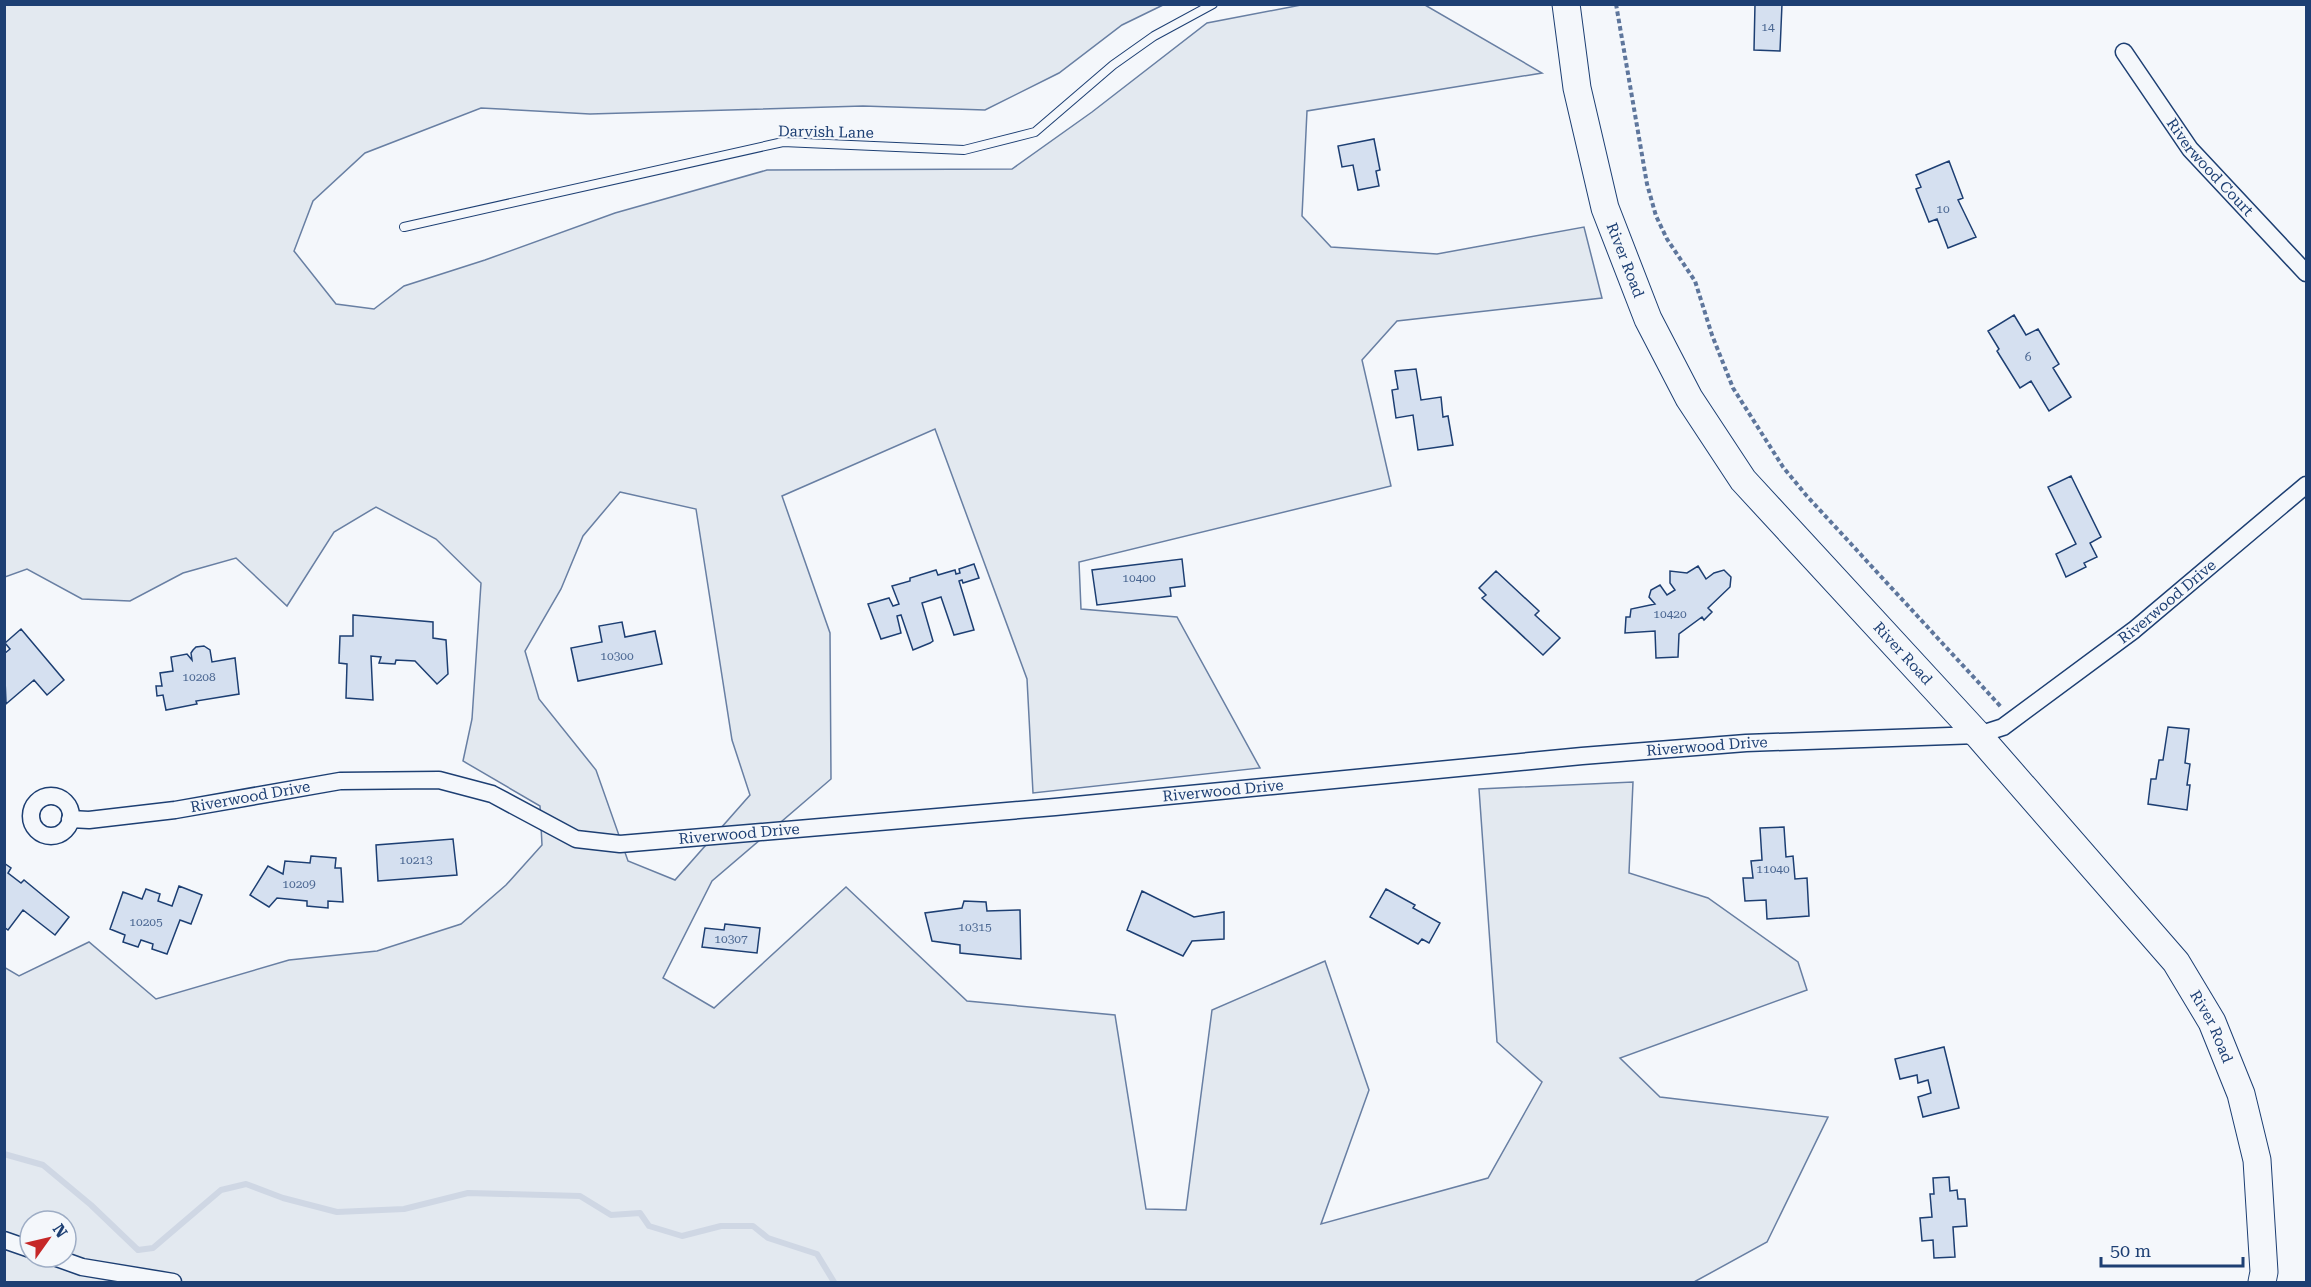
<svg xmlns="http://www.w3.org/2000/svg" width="2311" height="1287" viewBox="0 0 2311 1287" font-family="'Roboto Serif',serif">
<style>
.green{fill:#e3e9f0;stroke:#687fa3;stroke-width:1.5;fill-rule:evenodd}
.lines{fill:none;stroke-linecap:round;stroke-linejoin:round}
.stream{stroke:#cfd7e4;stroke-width:6}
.building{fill:#d5e0f0;stroke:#1d3f73;stroke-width:1.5}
.lane-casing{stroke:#1d3f73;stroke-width:10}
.street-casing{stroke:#1d3f73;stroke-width:19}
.primary-casing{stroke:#1d3f73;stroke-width:29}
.path{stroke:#5e769c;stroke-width:4;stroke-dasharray:4.5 3;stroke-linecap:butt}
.lane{stroke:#f4f7fb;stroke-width:8}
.street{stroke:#f4f7fb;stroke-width:16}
.primary{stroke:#f4f7fb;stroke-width:27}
.labels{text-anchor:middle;stroke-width:4.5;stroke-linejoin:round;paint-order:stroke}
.number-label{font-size:12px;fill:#4b6792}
.street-label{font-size:15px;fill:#1d3f73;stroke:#f4f7fb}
</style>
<rect width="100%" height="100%" fill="#f4f7fb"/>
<path class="green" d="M5,5H1163L1122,25L1059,73L985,110L863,106L590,114L481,108L365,153L313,201L294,251L336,304L374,309L404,286L485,260L615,213L767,170L1012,169L1092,112L1207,23L1301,5H1425L1542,73L1307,111L1302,216L1331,247L1437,254L1584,227L1602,298L1397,321L1362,360L1391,486L1079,562L1081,609L1177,617L1260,768L1033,793L1027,679L935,429L782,496L830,633L831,779L712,881L663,978L714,1008L846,887L967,1001L1115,1015L1146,1209L1186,1210L1212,1010L1325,961L1369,1090L1321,1224L1488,1178L1542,1082L1497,1042L1479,789L1633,782L1629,873L1708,898L1798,962L1807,990L1620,1058L1660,1097L1828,1117L1767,1242L1694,1282H5L4,967L19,976L89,942L156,999L289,960L377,951L461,924L506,885L542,845L540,806L463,761L472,719L481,583L436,539L376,507L334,532L287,606L236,558L183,573L130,601L82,599L27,569L5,577ZM620,492L696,509L732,740L750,795L675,880L628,861L596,770L539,699L525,651L561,589L583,536ZM30,1221H66V1257H30Z"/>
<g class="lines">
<path class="stream" d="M4,1154L43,1165L91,1205L138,1250L153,1248L221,1190L246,1184L283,1198L337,1212L404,1209L468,1193L580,1196L611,1215L640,1213L649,1226L682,1236L721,1226H753L768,1238L817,1254L834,1282"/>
</g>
<path class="building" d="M1755,4H1782L1780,51L1754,50Z
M1374,139L1380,170L1376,171L1379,186L1358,190L1353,165L1342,167L1338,146Z
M1949,161L1963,198L1958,200L1976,237L1948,248L1937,219L1929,222L1916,189L1921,187L1916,175Z
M2014,315L2026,335L2038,329L2059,364L2053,368L2071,397L2049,411L2031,381L2020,388L1997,351L1999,349L1988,331Z
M1416,369L1421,400L1441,397L1443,417L1448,416L1453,445L1418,450L1413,415L1396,418L1392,390L1398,389L1395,371Z
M2071,476L2101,537L2090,543L2097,557L2084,563L2086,567L2066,577L2056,554L2076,544L2048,487Z
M1182,559L1185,586L1170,588L1171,596L1097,605L1092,570Z
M974,564L979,578L963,583L962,580L959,581L974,630L954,635L941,597L922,603L933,641L930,643L913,650L901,615L897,616L901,633L881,639L868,604L889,598L893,606L899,604L892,586L910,581V578L936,570L938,575L955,570L956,574L960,573L959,569Z
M1698,566L1706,579L1714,573L1724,570L1731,577L1730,587L1708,608L1712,612L1704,620L1702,617L1679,634L1678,657L1656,658L1655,631L1625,633L1626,617H1630L1631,609L1655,604L1649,597L1651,590L1660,585L1667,595L1675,590L1670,583V571L1687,573Z
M1496,571L1539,611L1535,615L1560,638L1543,655L1482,598L1486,595L1479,588Z
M353,615L433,622V638L446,640L448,674L437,684L415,661L396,660L395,664L379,663L381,657L371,656L373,700L346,698L347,664L339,663L340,636H353Z
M622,622L625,637L655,631L662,664L578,681L571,648L602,642L599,626Z
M21,629L64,680L47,695L34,680L6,704L4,654L10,649L5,643Z
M204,646L210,650L212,662L235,658L239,694L196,701L197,704L166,710L163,695L157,696L156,686H162L160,673L173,671L171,657L187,654L192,660L191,653L193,650L196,647Z
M2168,727L2189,729L2185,763L2190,764L2187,785H2190L2187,810L2148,804L2151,779H2156L2159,760H2163Z
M1784,827L1786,857L1793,856L1795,879L1807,878L1809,916L1767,919L1766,900L1745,901L1743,878H1753L1751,861L1762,860L1760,828Z
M453,839L457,875L378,881L376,845Z
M311,856L336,858L335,868H341L343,902L328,901V908L307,906V901L277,898L269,907L250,895L268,866L283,874L285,861L310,863Z
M4,863L11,868L8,873L21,883L24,880L69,917L55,935L23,910L8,930L4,927Z
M179,886L202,895L191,924L180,920L167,954L152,949L153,944L141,940L138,947L123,942L125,935L110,929L123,892L142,899L146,889L160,894L158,901L172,906Z
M1386,889L1415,905L1413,908L1440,923L1429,943L1422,939L1418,944L1370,917Z
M1142,891L1194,917L1224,912V939L1192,941L1183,956L1127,930Z
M964,901L986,902L987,911L1020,910L1021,959L960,953V945L932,941L925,913L962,908Z
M725,924L760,928L757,953L702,947L705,928L724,930Z
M1944,1047L1959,1108L1923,1117L1918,1097L1931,1093L1928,1080L1918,1083L1917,1075L1900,1079L1895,1059Z
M1949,1177L1950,1191L1957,1190L1958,1199H1965L1967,1226L1953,1227L1955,1257L1934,1258L1933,1240L1922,1241L1920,1218L1932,1217L1930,1194H1934L1933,1178Z"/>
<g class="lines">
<g class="lane-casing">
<path id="lane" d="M404,227L783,142L964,150L1035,132L1113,65L1154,36L1213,4"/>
</g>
<g class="street-casing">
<g id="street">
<path id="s1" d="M2124,52L2190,149L2306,273"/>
<circle cx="51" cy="816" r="20"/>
<path id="s2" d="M70,819L89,820L175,810L340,781L439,780L492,794L576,839L620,844L1055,807L1582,756L1746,743L1978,735L2003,727L2134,630L2306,485"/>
<path d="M4,1240L30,1249"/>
<path d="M54,1257L82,1267L173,1282"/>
</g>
</g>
<g class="primary-casing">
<g id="primary">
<path id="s3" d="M1566,4L1577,88L1605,208L1648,319L1689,398L1743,480L1978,735L2176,962L2212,1022L2241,1094L2257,1160L2264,1272L2262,1282"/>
</g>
</g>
<path class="path" d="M1616,4L1647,184L1656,216L1667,239L1695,281L1712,335L1733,388L1783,467L1806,495L2002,708"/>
<use href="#lane" class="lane"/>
<use href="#street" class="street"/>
<use href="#primary" class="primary"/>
</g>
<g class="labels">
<g class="number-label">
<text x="1768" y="31">14</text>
<text x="1943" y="213">10</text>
<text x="2028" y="361">6</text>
<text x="1139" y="582">10400</text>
<text x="1670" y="618">10420</text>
<text x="617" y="660">10300</text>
<text x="199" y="681">10208</text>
<text x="416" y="864">10213</text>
<text x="1773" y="873">11040</text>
<text x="299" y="888">10209</text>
<text x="146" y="926">10205</text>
<text x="975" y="931">10315</text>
<text x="731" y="943">10307</text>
</g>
<g class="street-label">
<text transform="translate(826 132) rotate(1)" y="5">Darvish Lane</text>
<text dy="5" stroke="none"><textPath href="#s1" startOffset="144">Riverwood Court</textPath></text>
<text dy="5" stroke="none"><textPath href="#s3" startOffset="264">River Road</textPath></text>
<text dy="5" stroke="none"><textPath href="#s2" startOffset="2162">Riverwood Drive</textPath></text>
<text dy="5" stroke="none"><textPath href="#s3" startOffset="750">River Road</textPath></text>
<text dy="5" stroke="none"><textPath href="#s2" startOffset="1658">Riverwood Drive</textPath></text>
<text dy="5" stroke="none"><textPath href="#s2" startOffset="1172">Riverwood Drive</textPath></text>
<text dy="5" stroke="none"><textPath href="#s2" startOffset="182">Riverwood Drive</textPath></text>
<text dy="5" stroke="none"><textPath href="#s2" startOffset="686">Riverwood Drive</textPath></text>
<text dy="5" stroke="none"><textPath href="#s3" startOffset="1236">River Road</textPath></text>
</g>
</g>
<rect width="2311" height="1287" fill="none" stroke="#1d3f73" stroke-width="12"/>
<g transform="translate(48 1239) rotate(56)"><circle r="28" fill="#f4f7fb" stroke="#9eadc5" stroke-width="1.5"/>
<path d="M0-4.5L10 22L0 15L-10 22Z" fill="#c62828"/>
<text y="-9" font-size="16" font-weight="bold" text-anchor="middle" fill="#1d3f73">N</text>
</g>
<path d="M2101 1257v9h142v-9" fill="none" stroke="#1d3f73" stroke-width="3"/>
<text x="2110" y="1257" font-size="18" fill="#1d3f73" stroke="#f4f7fb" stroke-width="4.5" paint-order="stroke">50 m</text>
</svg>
